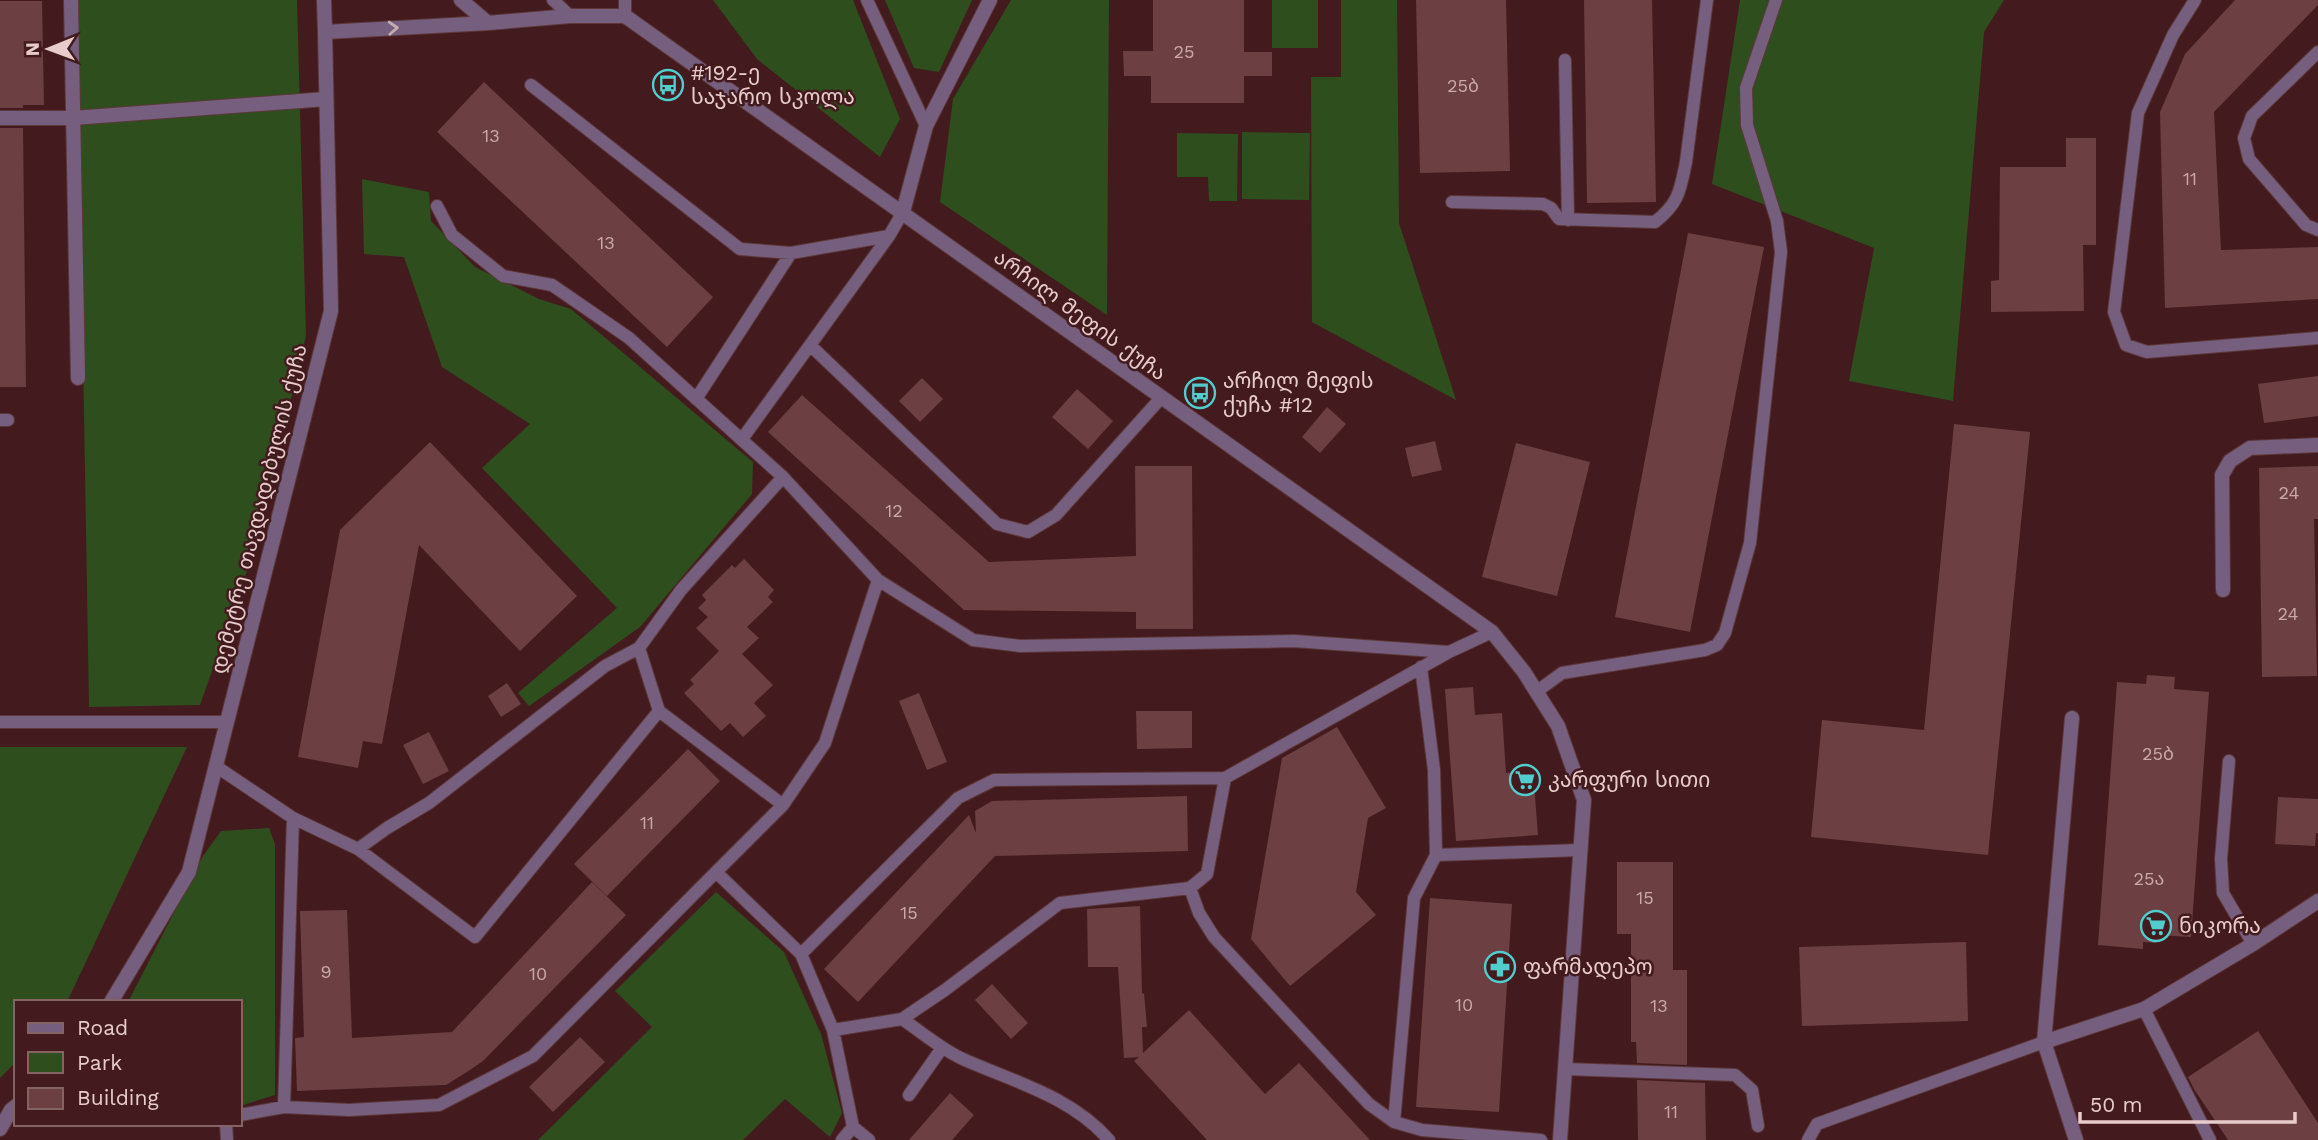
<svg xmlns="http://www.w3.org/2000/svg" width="2318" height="1140" viewBox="0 0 2318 1140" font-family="'Work Sans','Noto Sans Georgian',sans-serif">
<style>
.green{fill:#2e4e1e}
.building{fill:#6c3f42}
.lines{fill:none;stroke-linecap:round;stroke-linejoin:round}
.service-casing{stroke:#5d373a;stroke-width:14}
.minor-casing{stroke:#5d373a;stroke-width:16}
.tertiary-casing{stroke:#5d373a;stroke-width:16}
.service{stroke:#765f7e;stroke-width:12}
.minor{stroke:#765f7e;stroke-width:14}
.tertiary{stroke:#765f7e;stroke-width:14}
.oneway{stroke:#c6abb5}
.labels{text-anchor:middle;stroke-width:5;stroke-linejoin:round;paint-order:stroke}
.number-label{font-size:18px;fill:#c9a9aa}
.poi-label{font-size:21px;fill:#e8cccc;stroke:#431b1e;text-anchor:start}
.street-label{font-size:21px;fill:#e8cccc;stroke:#431b1e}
</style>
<rect width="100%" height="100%" fill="#431b1e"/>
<path class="green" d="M77,0H297L306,336L256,545L200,705L89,707Z
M713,0H853L900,119L880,157L757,59Z
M885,0H972L939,72L914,68Z
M1011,0H1109L1107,315L940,202L953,99Z
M1272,0H1318V48H1272Z
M1341,0H1397L1399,223L1456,400L1312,322L1311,77H1341Z
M1740,0H2004L1984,32L1953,401L1849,381L1874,248L1712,184Z
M1242,132L1310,133L1309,200L1242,199Z
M1177,133L1238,134L1237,201H1209L1208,177H1177Z
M362,179L429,192L431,221L475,267L539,299L571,309L753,462L752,494L640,627L529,706L518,693L617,608L482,468L530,424L442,367L404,257L364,254Z
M0,747H187L67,1002H16V1062L0,1078Z
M269,828L275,844V1095L240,1106V1002H128L203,856L221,831Z
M716,892L784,952L821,1034L842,1113L830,1137L785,1099L743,1140H538L652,1027L615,991Z"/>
<path class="building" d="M1153,0H1244V52H1272V76H1244V103H1151V76H1124L1123,51H1153Z
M1416,0H1506L1510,171L1420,173Z
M1584,0H1652L1656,202L1587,203Z
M2235,0H2318V5L2214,112L2221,250L2318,247V299L2165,308L2160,112L2185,54Z
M0,1H42L44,105H23V108H0Z
M484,82L713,297L667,347L437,132Z
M0,128H23L26,387H0Z
M2066,138H2096V245H2083L2084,311L1991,312V281L1999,280L2000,167H2066Z
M1688,233L1764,247L1690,632L1615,617Z
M2318,376V416L2264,423L2258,384Z
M922,378L943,399L920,422L899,401Z
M1077,389L1113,421L1088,449L1052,417Z
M802,395L989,562L1136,556L1135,466H1192L1193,629H1136V612L964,610L768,432Z
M1327,407L1346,424L1320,453L1302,437Z
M1954,424L2030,432L1988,855L1811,837L1822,720L1924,730Z
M1435,441L1442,470L1412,477L1405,448Z
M430,442L577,596L520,651L419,545L382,744L363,741L358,768L298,757L340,530Z
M1516,443L1590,462L1557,596L1482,577Z
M2318,466V519H2314L2317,676L2262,677L2259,468Z
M744,559L774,590L768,597L773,602L747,627L759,638L742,654L773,685L754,703L766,716L743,737L730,723L721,731L684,693L694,684L690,680L719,651L696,628L708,617L698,608L706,600L702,595L732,565L735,568Z
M2147,675L2175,677L2174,689L2209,692L2191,937L2156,935V943L2143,942V949L2098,945L2117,682L2146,684Z
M507,683L521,704L501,717L488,696Z
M1473,687L1475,715L1502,713L1506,773L1533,771L1538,835L1456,841L1445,689Z
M919,693L947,762L927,770L899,701Z
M1136,711H1192V748L1137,749Z
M1337,727L1386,808L1368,818L1356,892L1376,915L1290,986L1251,939L1282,758Z
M429,732L449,771L423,784L403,745Z
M688,749L720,781L607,896L574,864Z
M1187,796L1188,851L995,856L858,1002L824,969L969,815L976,833L975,811L992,801Z
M2278,797L2318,799V833H2316L2315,846L2275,844Z
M1617,862H1673V970H1687V1065L1637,1063L1636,1042H1631V934H1617Z
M592,882L626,915L483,1061L470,1070L446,1085L297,1091L295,1038L304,1037L300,911L347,910L352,1038L452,1032Z
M1430,898L1512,904L1499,1112L1416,1107Z
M1140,906L1142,994L1144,993L1147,1027H1142L1143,1053L1189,1010L1265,1094L1299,1063L1370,1140H1207L1134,1061L1139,1057L1124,1058L1118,967H1088L1087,909Z
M1966,942L1968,1021L1802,1026L1799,947Z
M992,984L1028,1023L1011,1039L975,1000Z
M2258,1031L2318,1123V1140H2228L2194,1089L2188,1077Z
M580,1037L605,1062L553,1112L529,1087Z
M1637,1080L1705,1083L1706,1140H1638Z
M950,1093L974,1115L952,1140H909Z"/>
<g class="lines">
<g class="service-casing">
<path id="service" d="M553,0L570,16
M867,0L926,126
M2195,0L2173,35L2138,113L2114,312L2126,345L2147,352L2318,338
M625,16V0
M2318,52L2252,116L2244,138L2249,159L2306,225L2318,230
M1565,60L1568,220
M531,85L740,249L791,253L889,236
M1452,202L1543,204L1551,208L1559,219L1655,222C1679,203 1680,191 1686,162L1707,0
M437,206L452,235L503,276L552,285L629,338L783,477L878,580L973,640L1020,646L1294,641L1448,652
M810,345L997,524L1028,532L1056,515L1160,399
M696,399L791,253
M0,420H8
M742,439L889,236L903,212
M878,580L825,743L783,805L716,872L801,954L958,798L994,780L1225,778L1449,652L1492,632
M1536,692L1562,673L1705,650L1717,645L1725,633L1750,543L1781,252L1777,221L1747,125L1746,88L1776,0
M659,711L783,805
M0,722H227
M2229,761L2221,859L2223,893L2253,944
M217,767L293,818L358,849L475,937L659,711L639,648L681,590L783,477
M358,849L387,828L429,803L605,666L639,648
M1436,855L1580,850
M1190,888L1199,913L1214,937L1369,1104L1394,1122L1422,1130L1541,1140
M801,954L833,1030L853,1127L842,1140
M2144,1009L2210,1140
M902,1019C923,1033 942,1050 965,1060C1015,1082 1072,1097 1109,1140
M833,1030L902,1019L945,990L1060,903L1190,888L1207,874L1225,778
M1566,1069L1735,1075L1752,1090L1758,1126
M909,1095L942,1048
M284,1107L293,818
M240,1115L284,1107L349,1110L439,1105L533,1056L716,872
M1394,1122L1414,898L1436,855L1434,770L1421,667
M226,1124L227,1140
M853,1127L869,1140
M1808,1140L1817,1124L2044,1042"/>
</g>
<g class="minor-casing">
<path id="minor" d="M71,0L78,378
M0,118H73L326,99
M903,212L926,126L990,0
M2223,590L2222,475L2230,461L2250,448L2318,445
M2072,718L2044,1042L2076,1140
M111,1002L189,872L331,311L325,32
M2044,1042L2144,1009L2253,944L2318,901
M0,1129L11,1110L16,1106"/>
</g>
<g class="tertiary-casing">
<path id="tertiary" d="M324,0L325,32L488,23L570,16H625C915,220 1202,428 1492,632L1524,672L1558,726L1584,800L1560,1140
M461,0L488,23"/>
</g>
<use href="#service" class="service"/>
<use href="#minor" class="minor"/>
<use href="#tertiary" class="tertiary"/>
</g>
<defs><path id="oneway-chevron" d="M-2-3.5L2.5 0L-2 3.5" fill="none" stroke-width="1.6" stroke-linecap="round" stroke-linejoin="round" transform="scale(1.75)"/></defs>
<use class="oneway" href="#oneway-chevron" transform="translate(393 28) rotate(-3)"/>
<defs>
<g id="bus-ring" transform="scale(1.575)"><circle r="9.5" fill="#431b1e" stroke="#52cdce" stroke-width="1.5"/><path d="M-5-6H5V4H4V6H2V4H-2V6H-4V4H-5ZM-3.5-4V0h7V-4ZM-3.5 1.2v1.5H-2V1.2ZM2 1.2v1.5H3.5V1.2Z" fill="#52cdce"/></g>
<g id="supermarket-ring" transform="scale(1.575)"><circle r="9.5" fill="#431b1e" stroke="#52cdce" stroke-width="1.5"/><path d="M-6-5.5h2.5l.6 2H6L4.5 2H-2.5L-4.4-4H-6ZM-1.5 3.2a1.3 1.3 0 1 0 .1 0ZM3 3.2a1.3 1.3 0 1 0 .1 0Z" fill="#52cdce"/></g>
<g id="pharmacy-ring" transform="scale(1.575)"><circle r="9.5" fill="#431b1e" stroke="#52cdce" stroke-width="1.5"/><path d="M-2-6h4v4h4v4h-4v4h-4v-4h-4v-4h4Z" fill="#52cdce"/></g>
</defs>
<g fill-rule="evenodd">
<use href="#bus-ring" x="668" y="85"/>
<use href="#bus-ring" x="1200" y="393"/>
<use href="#supermarket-ring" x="1525" y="780"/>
<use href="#supermarket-ring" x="2156" y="926"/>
<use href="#pharmacy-ring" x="1500" y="967"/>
</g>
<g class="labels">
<g class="number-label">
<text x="1184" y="58">25</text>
<text x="1463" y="92">25ბ</text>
<text x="491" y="142">13</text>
<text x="2190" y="185">11</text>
<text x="606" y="249">13</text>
<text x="2289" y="499">24</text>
<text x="894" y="517">12</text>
<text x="2288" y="620">24</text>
<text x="2158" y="760">25ბ</text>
<text x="647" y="829">11</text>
<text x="2149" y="885">25ა</text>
<text x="1645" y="904">15</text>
<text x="909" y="919">15</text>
<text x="326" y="978">9</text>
<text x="538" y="980">10</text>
<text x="1464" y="1011">10</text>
<text x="1659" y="1012">13</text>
<text x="1671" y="1118">11</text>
</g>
<g class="poi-label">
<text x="691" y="80">#192-ე<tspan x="691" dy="24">საჯარო სკოლა</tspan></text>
<text x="1223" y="388">არჩილ მეფის<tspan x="1223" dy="24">ქუჩა #12</tspan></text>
<text x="1548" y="787">კარფური სითი</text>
<text x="2179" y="933">ნიკორა</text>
<text x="1523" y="974">ფარმადეპო</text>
</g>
<g class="street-label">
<text transform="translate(1080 315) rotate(36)" y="7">არჩილ მეფის ქუჩა</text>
<text transform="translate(259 509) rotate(-76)" y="7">დემეტრე თავდადებულის ქუჩა</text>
</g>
</g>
<rect x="14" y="1000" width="228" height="126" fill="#431b1e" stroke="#856264" stroke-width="2"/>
<rect x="28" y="1023" width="35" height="10" fill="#765f7e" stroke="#856264" stroke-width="2"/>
<text x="77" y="1035" font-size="21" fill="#e8cccc">Road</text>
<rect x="28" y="1052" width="35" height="21" fill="#2e4e1e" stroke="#856264" stroke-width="2"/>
<text x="77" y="1070" font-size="21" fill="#e8cccc">Park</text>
<rect x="28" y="1088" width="35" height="21" fill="#6c3f42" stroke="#856264" stroke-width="2"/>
<text x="77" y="1105" font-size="21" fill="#e8cccc">Building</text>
<g transform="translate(49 49) rotate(269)" stroke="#431b1e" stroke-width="5" paint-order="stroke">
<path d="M0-5L12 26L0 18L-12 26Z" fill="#e8cccc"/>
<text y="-10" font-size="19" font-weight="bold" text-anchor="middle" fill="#e8cccc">N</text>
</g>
<path d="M2080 1112v10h215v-10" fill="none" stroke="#e8cccc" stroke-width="3.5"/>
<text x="2090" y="1112" font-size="21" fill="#e8cccc" stroke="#431b1e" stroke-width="5" paint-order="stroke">50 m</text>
</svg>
